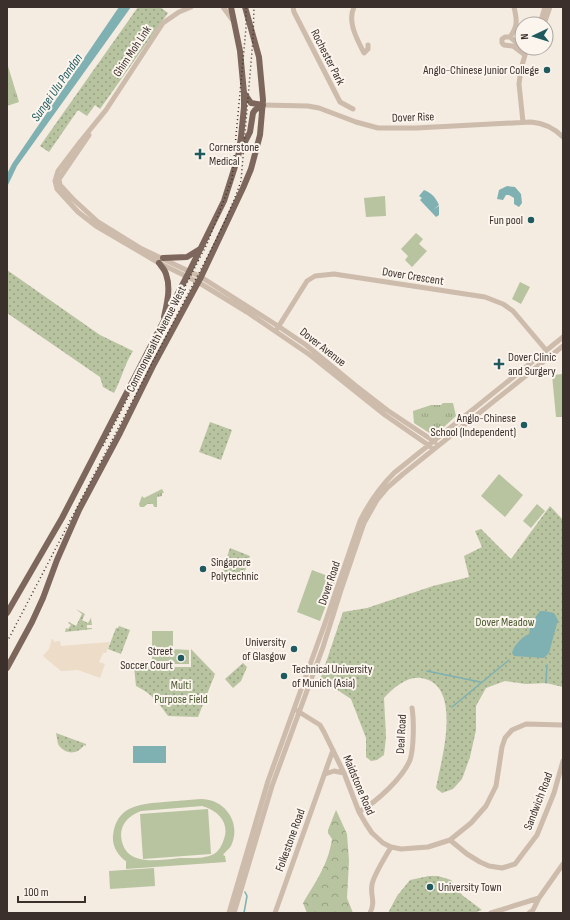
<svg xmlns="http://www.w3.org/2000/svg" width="570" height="920" viewBox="0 0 570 920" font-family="'Sofia Sans Condensed',sans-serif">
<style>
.grass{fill:url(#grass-tufts)}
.forest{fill:url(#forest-crowns)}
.park{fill:url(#park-dots)}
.pitch{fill:#b8c4a0;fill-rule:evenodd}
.plaza{fill:#ecdcc8}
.water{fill:#7fb0b2}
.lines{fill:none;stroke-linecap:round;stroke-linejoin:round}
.stream{stroke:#7fb0b2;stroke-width:1.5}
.minor{stroke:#cdbbac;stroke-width:5}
.major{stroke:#7d675c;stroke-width:6}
.rail{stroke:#3b302b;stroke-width:1.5;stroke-dasharray:1 3;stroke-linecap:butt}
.poi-dot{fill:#1f5a5e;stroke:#fbf5ee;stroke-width:1.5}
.labels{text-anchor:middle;stroke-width:4;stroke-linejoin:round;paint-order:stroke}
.street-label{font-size:12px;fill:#3b302b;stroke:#fbf5ee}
.poi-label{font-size:12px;fill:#3b302b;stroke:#fbf5ee;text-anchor:end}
.park-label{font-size:12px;fill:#4a5a2e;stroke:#fbf5ee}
.water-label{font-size:13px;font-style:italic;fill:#1f5a5e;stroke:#fbf5ee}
</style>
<defs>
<pattern id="grass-tufts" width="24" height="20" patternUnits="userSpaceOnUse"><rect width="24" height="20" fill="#b8c4a0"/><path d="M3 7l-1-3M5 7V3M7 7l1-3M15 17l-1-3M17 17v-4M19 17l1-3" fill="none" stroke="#97a083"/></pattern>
<pattern id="forest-crowns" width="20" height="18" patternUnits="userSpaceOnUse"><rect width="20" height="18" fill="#b8c4a0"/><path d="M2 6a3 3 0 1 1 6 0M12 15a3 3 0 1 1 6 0" fill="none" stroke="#97a083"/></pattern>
<pattern id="park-dots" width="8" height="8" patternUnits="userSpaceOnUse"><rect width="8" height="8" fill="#b8c4a0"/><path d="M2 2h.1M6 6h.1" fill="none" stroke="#97a083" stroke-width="1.8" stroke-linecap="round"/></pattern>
</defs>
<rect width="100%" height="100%" fill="#f4ebe1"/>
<path class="grass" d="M7,63L19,102L7,106Z
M443,403H453L456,416L434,436L414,423L413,411L431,405H441Z
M162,489L164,493H162V496L157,497V507H154L153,504H147L144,507H140L139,504L142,496L144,498Z"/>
<path class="forest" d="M336,810L347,834L349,861L347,898L353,913H307L303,903C316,881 328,865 332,839L328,833V830Z"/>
<path class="park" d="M138,7H160L168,13L100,109L95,105L87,116L78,110L49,152L40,146Z
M7,270L100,335L133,351C125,363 121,380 114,393L103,387L100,377L7,313Z
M210,422L232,430L221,460L199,452Z
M550,506L563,520V687L546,683L526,684L505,681L486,688L476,706V730L470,757L462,779L453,789L442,793L436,788C441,761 464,684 421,678C407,676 393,688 384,698L386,737L384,755L377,760L371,761L366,757V738L351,699L333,687L318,686L343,612L367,608L433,586L469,577L464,556L482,547L475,531L481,529L511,559Z
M230,548L250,556L242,580L222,572Z
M76,609L85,614L82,620L88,623L91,618L92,625H87V628H92V629L65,632L66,628L68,629L71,625L68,623L69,622L76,626L82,614Z
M119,626L130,630L121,654L108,649L116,628H118Z
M191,649L215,674L198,717L168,716C158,702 152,694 136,686L134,667H191Z
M243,663L247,667L241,681L233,688L225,679Z
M56,733L86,744V746L84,745C77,756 64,754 58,744Z
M429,876H438L451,880L462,895L482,910L474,913H388L397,896L410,880Z"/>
<path class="pitch" d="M385,196L386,216L366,217L364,198Z
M416,233L423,239L419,244L427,251L412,267L405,260L408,256L401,249Z
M520,282L530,287L521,304L512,299Z
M563,374V417H556L552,375Z
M499,474L523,495L505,517L481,496Z
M537,504L545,511L531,528L523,521Z
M312,570L336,579L320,621L297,612Z
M152,631H173V649L189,650V664H152Z
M201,799C225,799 242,823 231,846C229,849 225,852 223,855L225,856L226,862L126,869V862H127C118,856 112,846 113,836C116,806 139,804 164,802C176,801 188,800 201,799ZM202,806C217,810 230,822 224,839C222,845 219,851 214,854C204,859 191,858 180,858C158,860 123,868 121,835C121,823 130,815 141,811Z
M208,809L211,854L143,859L140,814Z
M154,868L155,886L110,889L109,871Z"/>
<path class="plaza" d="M52,639H53L54,642L60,641L61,646L110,642L106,653H103L99,662L105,664L100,678L78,670L61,671L43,656L49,649Z"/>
<path class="water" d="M119,7H131L17,166L7,187V174L12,164Z
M507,186L515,187L521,194L522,203L519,207L514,204V198L509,195H506L503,200L497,199L499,190Z
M424,190C432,193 436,198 439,205L434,209L439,206V215L436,217L420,200L422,198L419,196Z
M540,611H544L554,613L558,620L549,653L544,658L514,656L512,653C514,645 522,637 529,634L531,623Z
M133,746H166V763H133Z"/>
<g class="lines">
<path class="stream" d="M427,671L480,682
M546,683L547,665
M452,707L509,660
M244,913L247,896L245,892"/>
<path class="minor" d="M191,7L179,12L163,23L106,110L80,142L58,171L55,181L57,189L78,212L96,226L159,263L198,282L247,312L310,355L385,415L434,449
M223,7L234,22
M293,7L294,12L340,102L353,109
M354,7C347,22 357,39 364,53L368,49V45
M540,24L545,7
M544,24L550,7
M510,37C518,26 517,20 514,7
M525,55L513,46L504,45L502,43V39L505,37H510L527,51
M263,105L308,106L319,108L356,122L378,128H416L531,122C544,123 554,128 563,137
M523,122L519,84L521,69L527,48
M89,135L59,179L60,185L73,199L98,222L140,248L201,277L278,326L306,345L356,386L387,410L435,442
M277,329L307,281L315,276L334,274L485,297L503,304L513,311L551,356
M296,710L320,725L324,732L344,773L359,812L366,824L372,833L383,843L391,847L401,849L428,847L450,840L471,823L486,806L496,786L502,747L505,738L512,730L526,724L563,725
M325,774L334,771L344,773
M359,812C376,802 402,779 410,760C414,748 414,720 412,708
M450,840L467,854L480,862L489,866L502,868L515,864L537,835L554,793L563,761
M229,913L268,781L324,626L360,521C369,503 380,487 394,473L563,337
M234,913L272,786L323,647L341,590L364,523L377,500L388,487L403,474L563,346
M275,913L333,750
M370,913C376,901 370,896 372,885C373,876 386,856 391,847
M491,913L539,898
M529,913L533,910L539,898L563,864"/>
<path class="major" d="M244,93L251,103L263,105
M240,152L250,132L253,113L255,110L263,105
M163,258L187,257L200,249
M159,263C162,267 165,270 166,274C171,288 167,303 164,317
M7,613L62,518L189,272L224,201L238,157L241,137L244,107V93L240,51L231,7
M7,668L32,622L43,598L57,560L79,510L120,433L154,364L201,277L243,188L251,169L260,135L263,100L259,57L245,7"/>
<path class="rail" d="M103,446L207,244L232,179L246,28V7
M7,642L212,248C223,226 233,204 241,181L253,39L254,7"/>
</g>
<g class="poi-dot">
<circle cx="547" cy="70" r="4"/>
<path d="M198 148h4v4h4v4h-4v4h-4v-4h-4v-4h4z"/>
<circle cx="531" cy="220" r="4"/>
<path d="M497 358h4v4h4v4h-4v4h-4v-4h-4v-4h4z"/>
<circle cx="524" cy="425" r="4"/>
<circle cx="203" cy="569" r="4"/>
<circle cx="294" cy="649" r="4"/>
<circle cx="181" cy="658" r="4"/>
<circle cx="284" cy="676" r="4"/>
<circle cx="430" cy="887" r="4"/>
</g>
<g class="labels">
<g class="street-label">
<text transform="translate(132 51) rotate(-56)" y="4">Ghim Moh Link</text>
<text transform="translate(328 57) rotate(63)" y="4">Rochester Park</text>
<text transform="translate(413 117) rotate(-2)" y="4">Dover Rise</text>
<text transform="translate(413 276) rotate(9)" y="4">Dover Crescent</text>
<text transform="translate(156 339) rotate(-63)" y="4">Commonwealth Avenue West</text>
<text transform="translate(323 347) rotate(38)" y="4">Dover Avenue</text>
<text transform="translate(329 583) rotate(-71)" y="4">Dover Road</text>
<text transform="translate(401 734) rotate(-87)" y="4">Deal Road</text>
<text transform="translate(359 785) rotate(67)" y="4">Maidstone Road</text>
<text transform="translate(538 801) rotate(-69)" y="4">Sandwich Road</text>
<text transform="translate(290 840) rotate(-70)" y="4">Folkestone Road</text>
</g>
<g class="poi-label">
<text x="539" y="74">Anglo-Chinese Junior College</text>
<text x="209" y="151" text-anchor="start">Cornerstone<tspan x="209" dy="14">Medical</tspan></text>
<text x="523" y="224">Fun pool</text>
<text x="508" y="361" text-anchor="start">Dover Clinic<tspan x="508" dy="14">and Surgery</tspan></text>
<text x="516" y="422">Anglo-Chinese<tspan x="516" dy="14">School (Independent)</tspan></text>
<text x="211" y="566" text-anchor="start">Singapore<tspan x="211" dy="14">Polytechnic</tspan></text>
<text x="286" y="646">University<tspan x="286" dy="14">of Glasgow</tspan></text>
<text x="173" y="655">Street<tspan x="173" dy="14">Soccer Court</tspan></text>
<text x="292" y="673" text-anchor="start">Technical University<tspan x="292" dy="14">of Munich (Asia)</tspan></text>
<text x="438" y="891" text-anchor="start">University Town</text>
</g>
<g class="park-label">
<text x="505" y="626">Dover Meadow</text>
<text x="181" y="689">Multi<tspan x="181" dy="14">Purpose Field</tspan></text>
</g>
<g class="water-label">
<text transform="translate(56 87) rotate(-55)" y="5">Sungei Ulu Pandan</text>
</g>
</g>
<rect width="570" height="920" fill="none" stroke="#3b302b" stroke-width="16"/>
<g transform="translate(534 36) rotate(266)"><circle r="19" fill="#fbf5ee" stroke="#aea6a0"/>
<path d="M0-3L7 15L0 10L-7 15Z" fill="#1f5a5e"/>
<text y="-6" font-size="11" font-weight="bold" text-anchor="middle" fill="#3b302b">N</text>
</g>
<path d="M18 896v6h67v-6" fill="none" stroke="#3b302b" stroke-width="2"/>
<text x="24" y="896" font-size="12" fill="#3b302b" stroke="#fbf5ee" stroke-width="3" paint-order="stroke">100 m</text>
</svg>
